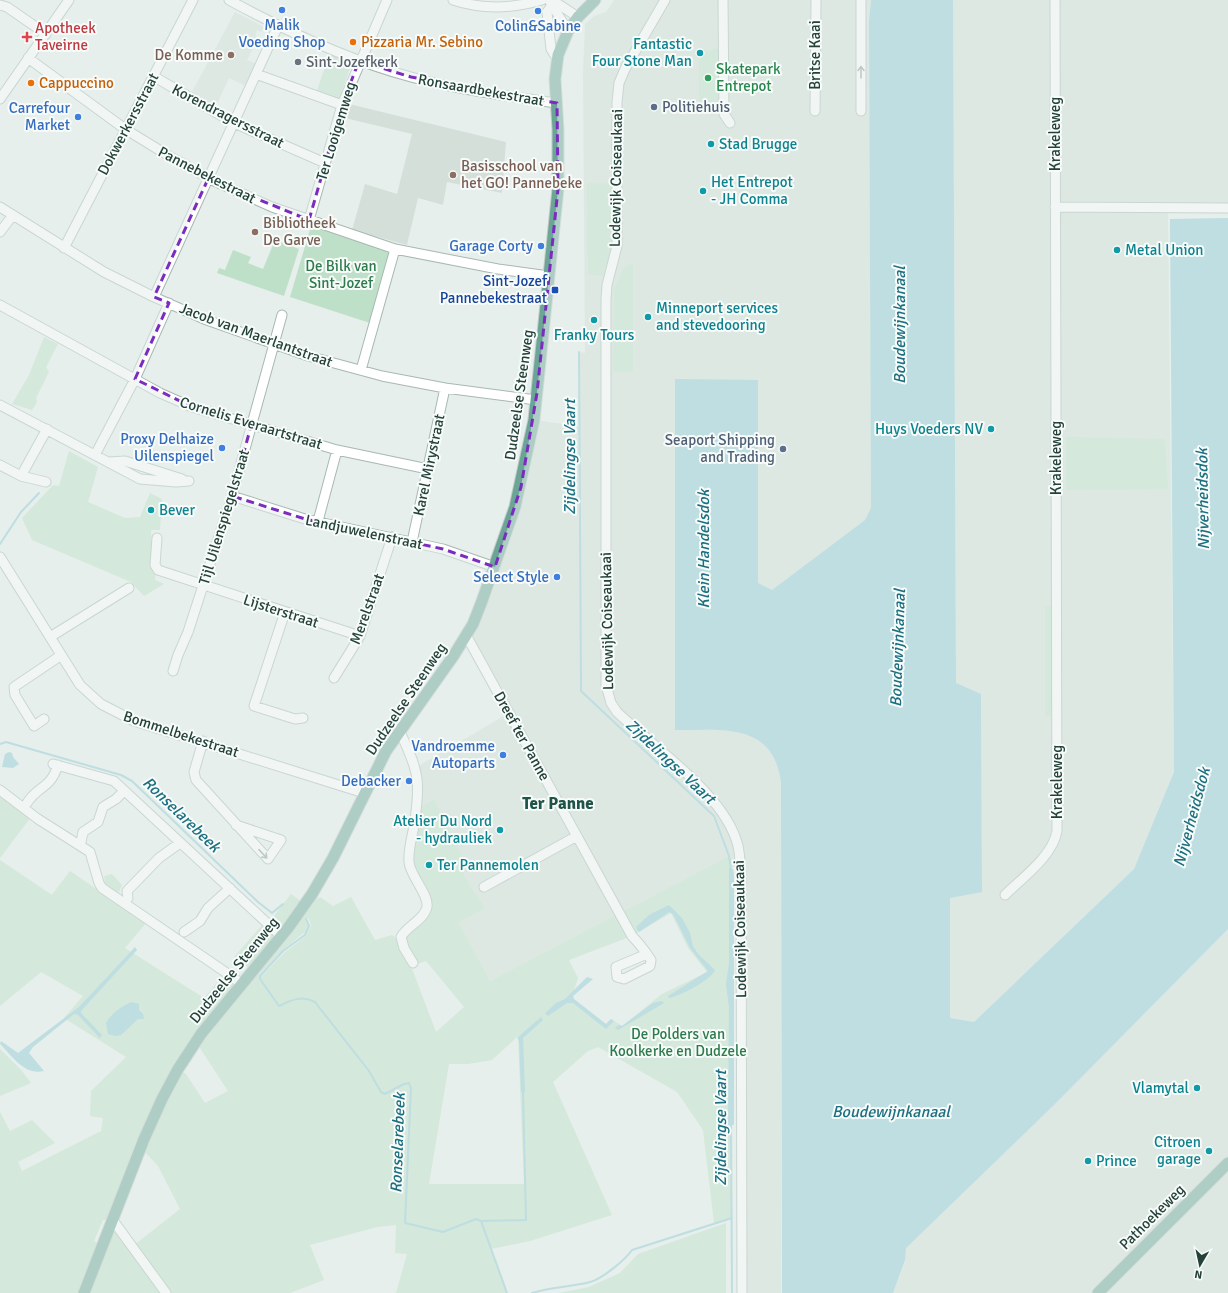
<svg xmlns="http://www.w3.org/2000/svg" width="1228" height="1293" viewBox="0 0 1228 1293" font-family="Signika,sans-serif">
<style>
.built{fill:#d4dfda}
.green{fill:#bfe0c8;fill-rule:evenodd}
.water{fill:#8ec9d4}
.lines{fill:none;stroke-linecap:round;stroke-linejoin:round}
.stream{stroke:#8ec9d4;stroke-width:2}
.minor-casing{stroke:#a8b8b2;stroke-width:11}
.major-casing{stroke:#c2cac8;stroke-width:13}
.minor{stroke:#fff;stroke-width:9}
.major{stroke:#6aa596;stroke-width:11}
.oneway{stroke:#92a09c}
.marked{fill:none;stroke:#7b2cbf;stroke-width:3;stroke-dasharray:8 5;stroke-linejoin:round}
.shop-dot{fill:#3f7fe0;stroke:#f7fbf9;stroke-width:1.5}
.health-dot{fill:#e0444e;stroke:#f7fbf9;stroke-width:1.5}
.food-dot{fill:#e8710a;stroke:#f7fbf9;stroke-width:1.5}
.culture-dot{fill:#0f9aa8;stroke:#f7fbf9;stroke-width:1.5}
.education-dot{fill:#8d6e63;stroke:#f7fbf9;stroke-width:1.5}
.worship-dot{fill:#6b7280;stroke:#f7fbf9;stroke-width:1.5}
.leisure-dot{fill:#2e9e5b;stroke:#f7fbf9;stroke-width:1.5}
.service-dot{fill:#5c6f8a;stroke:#f7fbf9;stroke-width:1.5}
.transit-dot{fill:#1a4fb4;stroke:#f7fbf9;stroke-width:1.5}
.labels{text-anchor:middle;stroke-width:4;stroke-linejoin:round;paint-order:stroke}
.shop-label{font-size:15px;fill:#366cbe;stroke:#f7fbf9;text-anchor:end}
.health-label{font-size:15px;fill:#be3a42;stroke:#f7fbf9;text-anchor:start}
.food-label{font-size:15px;fill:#c56008;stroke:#f7fbf9;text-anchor:start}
.culture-label{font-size:15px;fill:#0d838f;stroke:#f7fbf9;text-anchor:start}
.education-label{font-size:15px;fill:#785e54;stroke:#f7fbf9;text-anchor:start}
.street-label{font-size:15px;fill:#24423a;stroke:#f7fbf9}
.worship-label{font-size:15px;fill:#5b616d;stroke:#f7fbf9;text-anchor:start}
.leisure-label{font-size:15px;fill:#27864d;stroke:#f7fbf9;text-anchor:start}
.service-label{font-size:15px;fill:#4e5e75;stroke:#f7fbf9;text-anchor:start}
.park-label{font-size:15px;fill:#2d7a4b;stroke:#f7fbf9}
.transit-label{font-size:15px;fill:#164399;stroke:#f7fbf9;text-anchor:end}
.water-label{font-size:16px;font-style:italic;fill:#1c6f80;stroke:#f7fbf9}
.quarter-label{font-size:17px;font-weight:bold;fill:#1f5548;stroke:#f7fbf9}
</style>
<rect width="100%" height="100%" fill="#e6efeb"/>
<path class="built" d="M614,0H871L869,20L871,508L869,514L865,520L772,590L758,583V380L676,730H722L739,732L754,737L765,745L773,755L779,768L781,782V1293H737L736,868L731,867L729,856L490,981L459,923L485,908L463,874L433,799L417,808L415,768L509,713L469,639L483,610L489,600L497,580L495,567L534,420L579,426V439V352L585,353L583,73L585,24L594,16L606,12Z
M953,0H1228V212L1168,213L1174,772L1134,869L974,1022L950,1018V898L982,891L981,695L956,683Z
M235,12L264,27L261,32L257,30L255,36L257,37L256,43L247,60L256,64L246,86L229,78L216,106L192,92Z
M349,104L506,142L502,193L447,182L443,205L418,198L407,245L352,230L365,184L397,194L412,134L345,118Z
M1228,929V1293H893L905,1261V1248L1057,1102Z"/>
<path class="green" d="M699,48L709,52L715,48L718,49V105H699Z
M330,53L352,63L338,101L316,93Z
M587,183H611L613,241L603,276L588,274Z
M311,226L391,252L370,323L290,297Z
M275,240L299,249L284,296L217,273L219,268L225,270L233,250L251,257L248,263L263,269Z
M633,263V372H613L614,289L623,269Z
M44,337L58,344L46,367L49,372L36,398L37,402L32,410L12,404L29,375Z
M1066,437L1165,439L1168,489L1066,490Z
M69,451L98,467L88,502L125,518L140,517L150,493L162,499L160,530H151L153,564L156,573L155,580L164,584L144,596L131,582L32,540L22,518L53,485L59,486Z
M1045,606L1052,607L1053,716H1045Z
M0,794L31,817L0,858Z
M434,799L467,867L463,874L485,908L459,923L490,981L729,856L731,867L732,1218L714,1223L703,1130L677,1092L598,1047L588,1051L553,1082L612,1215L530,1241L491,1249L507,1293H396L407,1254L395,1253L396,1225L377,1227L310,1245L324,1280L290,1293H84L112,1219L103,1220L94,1241L99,1244L80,1293H0V1112L10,1131L32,1120L55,1143L18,1162L22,1171L101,1131L103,1118L90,1116L91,1091L126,1057L64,1018L83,996L41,972L0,1006V860L52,895L70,871L146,923L125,948L204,998L226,972L241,984C272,963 295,928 316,898L318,899L320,897L333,906L351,897L375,940L392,935L401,942L427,907L410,869L417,808ZM671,913L688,948L707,972L662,994L622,1026L611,1019L606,1024L571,999L578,978L569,960L632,936ZM306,918L309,919L311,926L306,936L284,953L260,978L259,975L282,951L306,931L308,926L305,920ZM426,961L464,1007L436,1032L411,966ZM518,1036L524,1184H429L449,1064H468L492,1060ZM196,1042L228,1091L205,1103L186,1074L178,1069ZM141,1148L158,1166L180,1209L133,1246L113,1219Z
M112,874L122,885L119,892L113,891L105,883L104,876Z
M291,894L302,902L284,927L279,928L270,921Z
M264,923L275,933L274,939L250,969L234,957Z
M0,1049L22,1071L31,1083L0,1096Z
M726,1223V1293H559L589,1287L620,1273L638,1254Z"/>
<path class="water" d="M871,0H953L956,683L981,694L982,892L950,898V1018L974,1022L1134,869L1174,772L1170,219L1228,218V929L1057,1102L906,1248L905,1260L893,1293H782L781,782C773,722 723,730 675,730V379L758,380V583L772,590L865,520L871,508L869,20Z
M9,752L12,753L13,757L19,764L13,768L2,767L5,754Z
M729,868L733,869L734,875V1125H728L729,1007L726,984L729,964Z
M669,905L682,918L690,933L693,946L698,954L715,970C711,980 680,996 669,998L668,996L708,971L690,948L673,914L669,912L639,932L637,930L636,927L649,915Z
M135,947L137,950L81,1011V1013L102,1035L100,1038L78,1015L74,1014L33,1047L29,1053L44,1071C25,1076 12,1056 0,1044L1,1041L18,1053L79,1007Z
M587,977L593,979L573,996L574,999L606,1024L611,1019L614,1021L606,1029L573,1003H567L548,1016L545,1013L556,1003L565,999Z
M662,1001L664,1003L618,1030L615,1028L619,1025L622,1026L653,1003Z
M132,1002L139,1004V1010L143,1014L144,1019H138L121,1035L116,1036L108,1034L106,1023C111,1014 121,1006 132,1002Z
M541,1017L543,1020L523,1038L525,1092H521L519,1040L517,1038Z"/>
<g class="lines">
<path class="stream" d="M579,352L581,691L714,816L729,856L731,870
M0,544L21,512L39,493
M0,744L6,742L121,775L132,781L258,902L272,913L283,904
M306,919L309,926L305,935L283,951L260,976V979L279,1006C291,1000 302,995 315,1002L369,1071L381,1092L385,1094L404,1084L409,1083L411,1088L405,1223L443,1232L476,1219L481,1221L507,1293
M731,1123L732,1293
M481,1221L526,1220L523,1092
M532,1293C551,1287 571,1287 590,1282C602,1279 625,1260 632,1250L732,1218"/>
<g class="minor-casing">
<path id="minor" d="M229,0C286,31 347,60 411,77C458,90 509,96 557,103
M453,0C483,10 511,9 542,0
M549,0L568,31
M552,0L578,17
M665,0L625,69L619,83L617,102V246L607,285L606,299V685L611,703L617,712C654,748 726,795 738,846C740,855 740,864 741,873L742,1293
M723,0L724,114L730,123
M861,0V111
M553,4L547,12L551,49L554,54L558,55
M0,5L7,7L46,34
M278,26L256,74L342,105
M28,58L125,129L169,156L214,181L272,207L395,249L498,269L549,276
M153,76L234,123L325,163
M0,99L69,0
M815,111L816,0
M0,207L104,272L154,297L204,319L308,356L382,376L445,388L536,400
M1055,207L1228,208
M309,220L342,105L387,0
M0,232L13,215
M64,248L193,0
M154,297L256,74
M0,305L160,393L192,407L337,450L428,469
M361,370L395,249
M0,405L140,479L176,482L189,481
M95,455L135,379L169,303
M109,462L125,461L182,479
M0,465L21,476
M46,482L21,476L47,429
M232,496L305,519L443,549L495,567
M318,521L337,450
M157,538L155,565L158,570L360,636
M412,542L445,388
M0,557L80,685L101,704L134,721L364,793
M285,612L254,706L295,719L303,718
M466,635L632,936C639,943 645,951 651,960L650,966L624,979L617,977L616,967L647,954
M50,637L129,588
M173,671L178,655L188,632L232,496L282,315
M334,678L360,636L392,537
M44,719L34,726L15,695L14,687L60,656
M400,732C419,772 421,781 414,826C412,837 408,850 409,862C410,876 429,894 427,907C424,920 407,926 401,937L404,948L413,963
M203,741L194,772L196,780L268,859L281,840L236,825
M53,764L114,781L281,936
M0,790L38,819L90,852L99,883L102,888L234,978L241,984
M27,803C38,785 50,790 58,765
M81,842L83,832L98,822L103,807L116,799L124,791
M484,887L577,836
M1005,895C1022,878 1053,856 1057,831L1055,0
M128,898L127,891L159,858L180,843
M184,932L200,921L208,908L230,888
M112,1219L166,1293"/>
</g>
<g class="major-casing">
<path id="major" d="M84,1293L144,1139L162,1099L178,1069L201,1034L288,928L312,894L333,858L386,751L454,655L473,624L482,601L515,507L534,420L558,189V129L555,79L558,55L568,31L578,17L595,0
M1098,1293L1228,1163"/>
</g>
<use href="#minor" class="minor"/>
<use href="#major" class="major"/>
</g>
<defs><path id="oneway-shaft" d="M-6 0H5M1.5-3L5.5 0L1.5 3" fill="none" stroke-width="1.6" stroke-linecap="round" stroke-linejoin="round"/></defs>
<g class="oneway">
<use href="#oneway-shaft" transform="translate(861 72) rotate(-90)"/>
<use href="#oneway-shaft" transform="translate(263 854) rotate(47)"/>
</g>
<path d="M0 0H1228V1293H0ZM359,61L411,77L557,103L558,189L537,393L521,487L495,567L443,549L305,519L232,496L251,426L192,407L135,379L169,303L154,297L208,179L309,220L342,105Z" fill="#e6efeb" fill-opacity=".55" fill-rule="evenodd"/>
<path class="marked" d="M359,61L411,77L557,103L558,189L537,393L521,487L495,567L443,549L305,519L232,496L251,426L192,407L135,379L169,303L154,297L208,179L309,220L342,105Z"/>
<g class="shop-dot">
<circle cx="282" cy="10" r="4"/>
<circle cx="538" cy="11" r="4"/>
<circle cx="78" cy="117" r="4"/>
<circle cx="541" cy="246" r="4"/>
<circle cx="222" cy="448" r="4"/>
<circle cx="557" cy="577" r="4"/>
<circle cx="503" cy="755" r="4"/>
<circle cx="409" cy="781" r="4"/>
</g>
<path class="health-dot" d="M25 31h4v4h4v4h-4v4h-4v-4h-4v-4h4z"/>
<g class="food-dot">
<circle cx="353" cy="42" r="4"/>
<circle cx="31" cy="83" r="4"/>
</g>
<g class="culture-dot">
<circle cx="700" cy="53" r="4"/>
<circle cx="711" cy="144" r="4"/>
<circle cx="703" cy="191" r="4"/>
<circle cx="1117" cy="250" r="4"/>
<circle cx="648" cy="317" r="4"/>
<circle cx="594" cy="320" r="4"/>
<circle cx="991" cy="429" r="4"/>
<circle cx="151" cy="510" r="4"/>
<circle cx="500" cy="830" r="4"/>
<circle cx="429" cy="865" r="4"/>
<circle cx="1197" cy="1088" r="4"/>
<circle cx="1209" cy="1151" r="4"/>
<circle cx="1088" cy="1161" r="4"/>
</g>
<g class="education-dot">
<circle cx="231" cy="55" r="4"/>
<circle cx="453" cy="175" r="4"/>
<circle cx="255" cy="232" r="4"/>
</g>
<circle class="worship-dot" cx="298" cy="62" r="4"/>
<circle class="leisure-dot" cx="708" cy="78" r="4"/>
<g class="service-dot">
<circle cx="654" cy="107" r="4"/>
<circle cx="783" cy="449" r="4"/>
</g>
<rect class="transit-dot" x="551" y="286" width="8" height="8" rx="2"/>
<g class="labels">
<g class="shop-label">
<text x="282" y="30" text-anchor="middle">Malik<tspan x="282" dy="17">Voeding Shop</tspan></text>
<text x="538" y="31" text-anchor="middle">Colin&amp;Sabine</text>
<text x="70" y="113">Carrefour<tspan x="70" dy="17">Market</tspan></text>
<text x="533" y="251">Garage Corty</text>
<text x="214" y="444">Proxy Delhaize<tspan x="214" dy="17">Uilenspiegel</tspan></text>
<text x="549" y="582">Select Style</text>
<text x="495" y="751">Vandroemme<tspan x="495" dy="17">Autoparts</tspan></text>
<text x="401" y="786">Debacker</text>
</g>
<g class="health-label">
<text x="35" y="33">Apotheek<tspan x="35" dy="17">Taveirne</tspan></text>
</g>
<g class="food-label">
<text x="361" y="47">Pizzaria Mr. Sebino</text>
<text x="39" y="88">Cappuccino</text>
</g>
<g class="culture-label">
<text x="692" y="49" text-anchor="end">Fantastic<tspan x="692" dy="17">Four Stone Man</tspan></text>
<text x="719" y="149">Stad Brugge</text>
<text x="711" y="187">Het Entrepot<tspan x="711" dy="17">- JH Comma</tspan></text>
<text x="1125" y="255">Metal Union</text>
<text x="656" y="313">Minneport services<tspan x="656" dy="17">and stevedooring</tspan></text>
<text x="594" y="340" text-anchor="middle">Franky Tours</text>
<text x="983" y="434" text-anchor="end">Huys Voeders NV</text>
<text x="159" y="515">Bever</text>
<text x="492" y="826" text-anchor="end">Atelier Du Nord<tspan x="492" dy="17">- hydrauliek</tspan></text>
<text x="437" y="870">Ter Pannemolen</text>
<text x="1189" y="1093" text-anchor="end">Vlamytal</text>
<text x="1201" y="1147" text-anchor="end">Citroen<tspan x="1201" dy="17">garage</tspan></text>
<text x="1096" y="1166">Prince</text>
</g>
<g class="education-label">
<text x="223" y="60" text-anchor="end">De Komme</text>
<text x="461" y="171">Basisschool van<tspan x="461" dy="17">het GO! Pannebeke</tspan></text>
<text x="263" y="228">Bibliotheek<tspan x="263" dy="17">De Garve</tspan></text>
</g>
<g class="street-label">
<text transform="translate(815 55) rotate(-90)" y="5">Britse Kaai</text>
<text transform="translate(481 90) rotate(10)" y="5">Ronsaardbekestraat</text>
<text transform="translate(228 116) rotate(27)" y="5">Korendragersstraat</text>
<text transform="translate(128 124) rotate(-62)" y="5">Dokwerkersstraat</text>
<text transform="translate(336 131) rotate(-73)" y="5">Ter Looigemweg</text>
<text transform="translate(1055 134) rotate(-90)" y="5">Krakeleweg</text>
<text transform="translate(207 175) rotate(27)" y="5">Pannebekestraat</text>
<text transform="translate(616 178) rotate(-89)" y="5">Lodewijk Coiseaukaai</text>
<text transform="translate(256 335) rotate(20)" y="5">Jacob van Maerlantstraat</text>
<text transform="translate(519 395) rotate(-82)" y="5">Dudzeelse Steenweg</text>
<text transform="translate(251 423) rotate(17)" y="5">Cornelis Everaartstraat</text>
<text transform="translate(1056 458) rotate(-90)" y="5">Krakeleweg</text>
<text transform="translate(429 465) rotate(-78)" y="5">Karel Mirystraat</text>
<text transform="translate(224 517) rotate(-73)" y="5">Tijl Uilenspiegelstraat</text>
<text transform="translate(364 532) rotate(12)" y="5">Landjuwelenstraat</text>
<text transform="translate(367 609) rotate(-70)" y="5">Merelstraat</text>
<text transform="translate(281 611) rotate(18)" y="5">Lijsterstraat</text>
<text transform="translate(607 621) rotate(-91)" y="5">Lodewijk Coiseaukaai</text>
<text transform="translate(406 699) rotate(-56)" y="5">Dudzeelse Steenweg</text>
<text transform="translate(181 734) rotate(18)" y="5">Bommelbekestraat</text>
<text transform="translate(522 736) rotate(61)" y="5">Dreef ter Panne</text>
<text transform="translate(1057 782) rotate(-90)" y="5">Krakeleweg</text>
<text transform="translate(740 929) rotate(-91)" y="5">Lodewijk Coiseaukaai</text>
<text transform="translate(234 970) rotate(-51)" y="5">Dudzeelse Steenweg</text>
<text transform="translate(1152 1217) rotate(-45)" y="5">Pathoekeweg</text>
</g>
<g class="worship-label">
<text x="306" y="67">Sint-Jozefkerk</text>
</g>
<g class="leisure-label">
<text x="716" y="74">Skatepark<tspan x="716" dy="17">Entrepot</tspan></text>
</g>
<g class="service-label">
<text x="662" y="112">Politiehuis</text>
<text x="775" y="445" text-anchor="end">Seaport Shipping<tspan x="775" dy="17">and Trading</tspan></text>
</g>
<g class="park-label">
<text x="341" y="271">De Bilk van<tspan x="341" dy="17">Sint-Jozef</tspan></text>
<text x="678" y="1039">De Polders van<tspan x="678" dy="17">Koolkerke en Dudzele</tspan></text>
</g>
<g class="transit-label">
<text x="547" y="286">Sint-Jozef<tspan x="547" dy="17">Pannebekestraat</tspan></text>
</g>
<g class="water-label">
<text transform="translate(899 325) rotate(-90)" y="6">Boudewijnkanaal</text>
<text transform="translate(569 457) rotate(-90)" y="6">Zijdelingse Vaart</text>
<text transform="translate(1202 499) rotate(-91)" y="6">Nijverheidsdok</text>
<text transform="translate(703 549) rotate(-90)" y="6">Klein Handelsdok</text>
<text transform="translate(897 648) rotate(-88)" y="6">Boudewijnkanaal</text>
<text transform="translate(671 761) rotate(43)" y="6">Zijdelingse Vaart</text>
<text transform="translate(182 814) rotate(44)" y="6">Ronselarebeek</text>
<text transform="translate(1191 817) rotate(-75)" y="6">Nijverheidsdok</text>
<text x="891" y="1117">Boudewijnkanaal</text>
<text transform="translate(720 1128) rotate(-90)" y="6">Zijdelingse Vaart</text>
<text transform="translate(397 1143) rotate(-88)" y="6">Ronselarebeek</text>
</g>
<g class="quarter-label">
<text x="558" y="809">Ter Panne</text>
</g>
</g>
<g transform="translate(1200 1265) rotate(189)" stroke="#f7fbf9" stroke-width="3" paint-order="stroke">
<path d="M0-3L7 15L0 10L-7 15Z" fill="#24423a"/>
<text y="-6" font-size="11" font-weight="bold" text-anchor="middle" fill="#24423a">N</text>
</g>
</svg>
